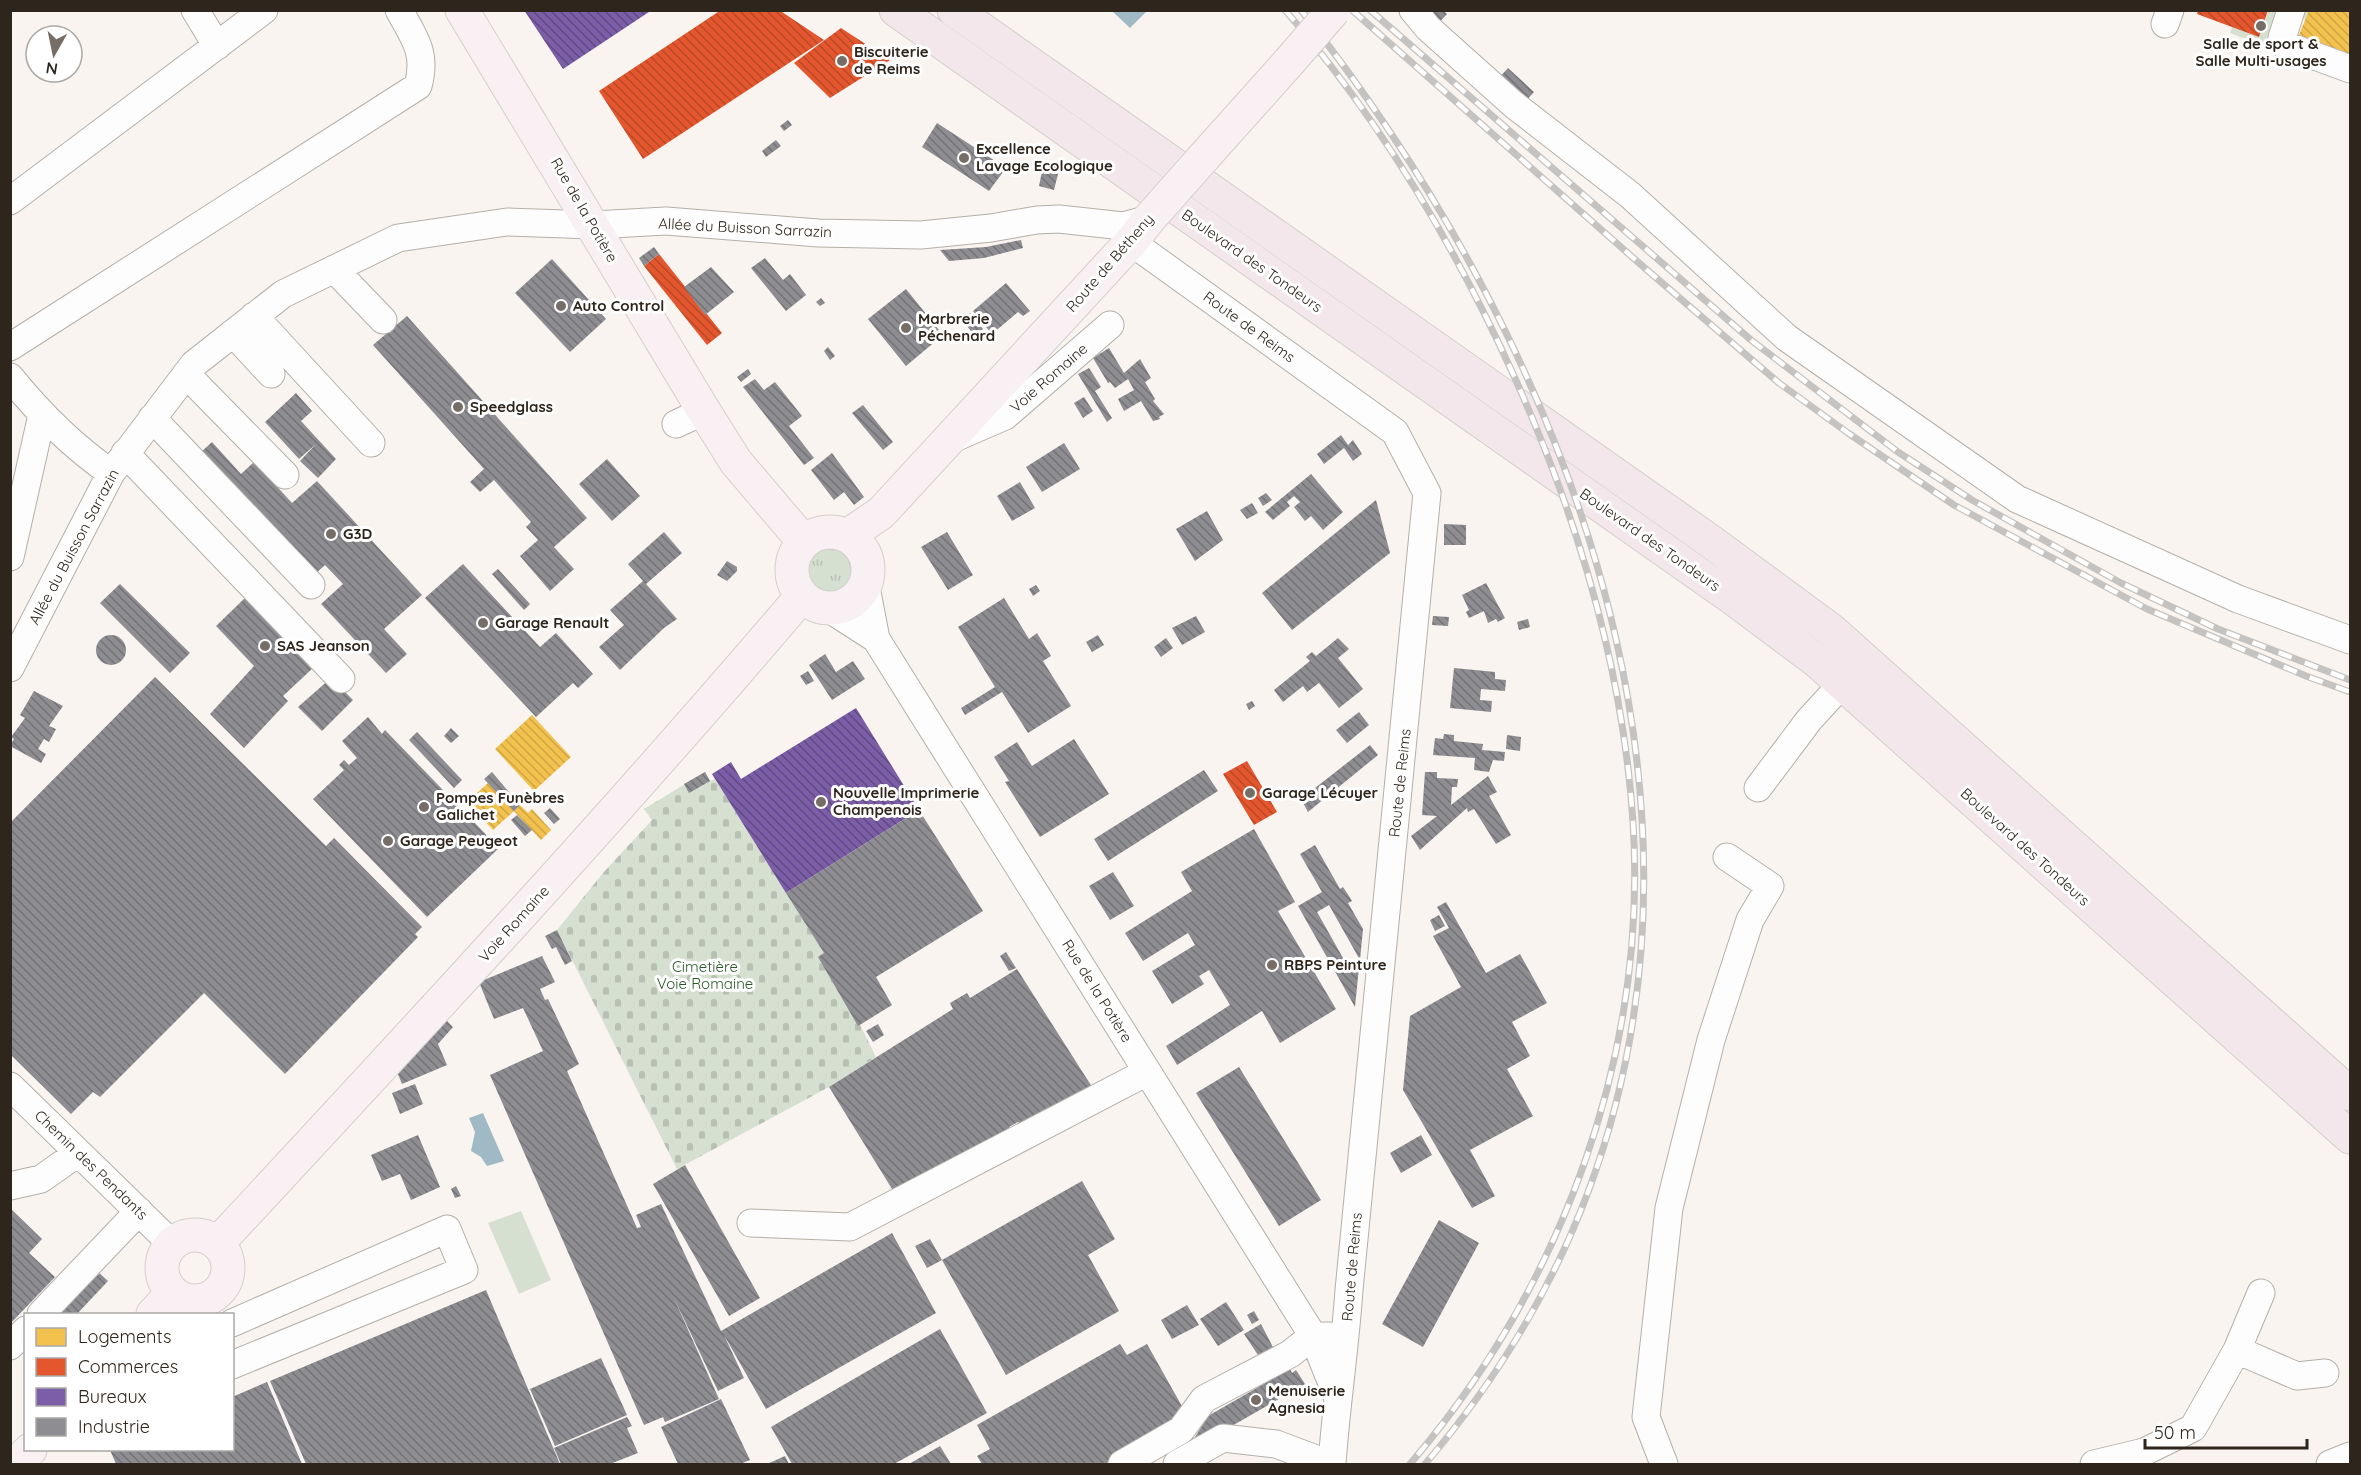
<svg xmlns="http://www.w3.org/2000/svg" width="2361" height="1475" viewBox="0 0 2361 1475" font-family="Quicksand,sans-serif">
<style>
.grass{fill:url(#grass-tufts)}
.cemetery{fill:url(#cemetery-stones)}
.pitch{fill:#d5e0d0}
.water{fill:#9fbac4}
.homes{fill:url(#homes-back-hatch)}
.shops{fill:url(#shops-back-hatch)}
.offices{fill:url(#offices-back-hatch)}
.industry{fill:url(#industry-back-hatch)}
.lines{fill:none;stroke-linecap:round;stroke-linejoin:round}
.minor-casing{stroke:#b4afa9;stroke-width:29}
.major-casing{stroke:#d3cfcc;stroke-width:35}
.highway-casing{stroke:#d3cfcc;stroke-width:35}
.minor{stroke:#fefdfd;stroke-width:27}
.major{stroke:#f8f0f2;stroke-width:33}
.highway{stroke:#f4e7eb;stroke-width:33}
.rail-casing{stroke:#c5c3c1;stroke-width:7}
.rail{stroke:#fff;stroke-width:4.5;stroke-dasharray:14;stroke-linecap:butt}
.major-bridge-casing{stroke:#d3cfcc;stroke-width:35;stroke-linecap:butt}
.major-bridge{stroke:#f8f0f2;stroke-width:33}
.poi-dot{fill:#756d66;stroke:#fff;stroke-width:2}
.labels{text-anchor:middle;stroke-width:6;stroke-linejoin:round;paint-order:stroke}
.poi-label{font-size:15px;font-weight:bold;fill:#2e251d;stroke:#fff;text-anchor:start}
.street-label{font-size:15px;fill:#2e251d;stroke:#fff}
.park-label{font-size:15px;fill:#2d562d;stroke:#fff}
</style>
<defs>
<pattern id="grass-tufts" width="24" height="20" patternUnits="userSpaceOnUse" patternTransform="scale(1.5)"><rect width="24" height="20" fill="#d5e0d0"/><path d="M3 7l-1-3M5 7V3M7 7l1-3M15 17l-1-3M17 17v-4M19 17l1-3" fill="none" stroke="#b7c0b2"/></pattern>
<pattern id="cemetery-stones" width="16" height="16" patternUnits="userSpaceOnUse" patternTransform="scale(1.5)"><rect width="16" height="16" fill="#d5e0d0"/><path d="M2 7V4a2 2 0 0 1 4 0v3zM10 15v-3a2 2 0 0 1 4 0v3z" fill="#b7c0b2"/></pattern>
<pattern id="homes-back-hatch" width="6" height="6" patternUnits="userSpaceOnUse" patternTransform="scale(1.5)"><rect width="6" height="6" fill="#f2c14e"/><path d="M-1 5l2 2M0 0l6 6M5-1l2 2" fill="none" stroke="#d0a644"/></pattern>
<pattern id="shops-back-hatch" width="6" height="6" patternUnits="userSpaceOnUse" patternTransform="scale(1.5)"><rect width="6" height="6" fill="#e4572e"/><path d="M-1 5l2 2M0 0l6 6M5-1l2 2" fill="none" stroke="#b94827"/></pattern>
<pattern id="offices-back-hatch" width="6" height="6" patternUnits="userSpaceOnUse" patternTransform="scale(1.5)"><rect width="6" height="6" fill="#7b5ea7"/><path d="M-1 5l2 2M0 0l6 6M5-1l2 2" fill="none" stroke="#604980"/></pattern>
<pattern id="industry-back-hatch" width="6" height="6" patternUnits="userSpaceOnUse" patternTransform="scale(1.5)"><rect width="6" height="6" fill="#8d8d92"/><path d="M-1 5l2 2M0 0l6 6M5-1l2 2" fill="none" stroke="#747377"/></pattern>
</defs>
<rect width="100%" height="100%" fill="#f9f4ef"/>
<path class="grass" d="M802 571a26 26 0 1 1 52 0a26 26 0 1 1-52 0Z"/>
<path class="cemetery" d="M705,772L710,781L715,779L824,953L876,1057L829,1087L677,1169L557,930L603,873L652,820L644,809Z"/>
<path class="pitch" d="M2239,11H2309L2305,19L2294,15L2280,52L2230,33Z
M521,1211L551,1280L519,1294L488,1223Z"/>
<path class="water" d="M1112,11H1147L1130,28Z
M483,1113L504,1161L487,1166L481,1157L471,1151L475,1132L469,1118Z"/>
<path class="homes" d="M2309,10H2350V54L2299,35Z
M532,715L571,757L534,791L495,749Z
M488,783L514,811L493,830L467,802Z
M520,805L528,813L532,809L551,830L541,840L514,811Z"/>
<path class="shops" d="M721,10H779L824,40L643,159L599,91Z
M2198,10H2268L2259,37L2197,14Z
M841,28L890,60L830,98L794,63Z
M659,254L722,333L707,345L644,266Z
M1247,761L1277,812L1254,825L1223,774Z"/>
<path class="offices" d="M524,10H652L563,69Z
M856,708L919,810L786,893L712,774L731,762L741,779Z"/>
<path class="industry" d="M1420,10H1443L1447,14L1437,25Z
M1508,68L1534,92L1524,103L1497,80Z
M788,120L792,125L784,131L780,126Z
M937,123L1006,168L989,191L922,147Z
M776,140L781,146L766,157L762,151Z
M1044,162L1060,166L1054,190L1039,186Z
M1021,240L1023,248L984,258L949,261L940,250L986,247Z
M654,247L659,254L644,266L639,258Z
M765,258L783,280L790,274L806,295L786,311L751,268Z
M552,259L606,319L570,352L515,293Z
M711,267L734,292L705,315L684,287Z
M1006,283L1030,311L1023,316L1018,312L992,334L973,311Z
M906,289L943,335L906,366L868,319Z
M821,298L825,303L820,306L816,302Z
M970,313L983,329L975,336L962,320Z
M407,316L587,518L554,547L574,569L550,591L520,556L538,540L526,527L531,522L494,480L480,492L470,482L484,469L373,345Z
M828,347L835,356L830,360L824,351Z
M1109,348L1124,373L1140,359L1151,378L1145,382L1155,399L1153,401L1164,414L1159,417L1160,419L1153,421L1141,401L1124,411L1118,399L1134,390L1128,379L1115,388L1110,382L1108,383L1093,358Z
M1089,368L1101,387L1095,391L1112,418L1107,422L1078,374Z
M748,369L751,374L741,382L737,377Z
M755,379L764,390L775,382L802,416L789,426L814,458L804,465L743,387Z
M296,393L312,411L301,421L336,459L318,478L300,461L316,444L299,459L265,422Z
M1084,397L1093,411L1083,418L1074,403Z
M863,405L893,442L883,450L852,413Z
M1341,435L1348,445L1353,440L1362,454L1353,461L1344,448L1324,464L1317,454Z
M212,442L241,474L254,462L271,475V480L292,503L317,481L422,595L384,629L407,654L386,673L321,604L343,584L325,565L313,576L200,453Z
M1064,443L1080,469L1042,492L1026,467Z
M832,453L864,497L854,505L844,492L834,500L811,470Z
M607,459L640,496L612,521L579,484Z
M1311,474L1343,512L1323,530L1311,516L1305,521L1294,507L1300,502L1294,496L1287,502L1290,506L1273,520L1265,512Z
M1020,482L1035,508L1012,521L997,496Z
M1266,493L1272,500L1263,506L1258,498Z
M1376,500L1390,553L1292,630L1262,593Z
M1252,503L1258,513L1247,519L1240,510Z
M1207,511L1223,540L1195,561L1176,529Z
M1444,524L1466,525V545H1444Z
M664,532L682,553L646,584L677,619L664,628L620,670L599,647L624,625L610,610L643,581L628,564Z
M947,532L973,575L948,590L921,547Z
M727,561L737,567V571L727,581L717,575Z
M463,564L540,647L556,633L593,674L578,688L573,683L536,717L425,598Z
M498,569L530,604L524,610L492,574Z
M1486,583L1505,618L1498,622L1496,619L1488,623L1484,611L1469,618L1466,612L1469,610L1462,595Z
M120,584L190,653L170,673L100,603Z
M1036,585L1040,591L1033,596L1029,589Z
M247,596L314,667L283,696L288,701L244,748L210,714L254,666L216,626Z
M1004,598L1029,639L1037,633L1051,656L1043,661L1071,706L1028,733L1002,692L965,715L961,708L995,687L958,627Z
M1196,616L1205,632L1182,645L1172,628Z
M1433,616L1449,617L1448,626L1432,625Z
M1528,619L1530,627L1519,630L1517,622Z
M96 650a15 15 0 1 1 30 0a15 15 0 1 1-30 0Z
M1098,635L1104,645L1092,652L1086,642Z
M1166,638L1173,648L1161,657L1154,647Z
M1338,638L1349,649L1338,658L1363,689L1339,708L1319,683L1307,692L1303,686L1283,702L1274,690L1310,661L1306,657L1312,652L1316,656Z
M825,654L836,672L853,661L865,679L832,700L809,665Z
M1454,668L1495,672V679L1506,680L1505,691L1481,689L1480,700L1492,701L1491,712L1450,708Z
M808,671L814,681L806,685L800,676Z
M155,677L326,846L334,838L422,927L415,934L418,937L285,1074L204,993L100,1097L93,1092L71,1114L10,1054V823Z
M331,678L353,700L322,731L298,707Z
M34,691L63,706L49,726L56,729L49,742L44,739L38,749L46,754L41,763L10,746L14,739L11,737L25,718L20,715Z
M1252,701L1255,706L1249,710L1246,704Z
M1359,712L1369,725L1347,743L1336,730Z
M368,717L382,734L385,730L499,848L427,917L313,799L344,770L339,765L344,760L349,765L357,758L342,741Z
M451,728L459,736L451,743L444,736Z
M417,732L462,780L454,788L409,740Z
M1444,734L1454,735V741L1483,744L1482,750L1505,752L1504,761L1493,760L1489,772L1474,770L1475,758L1433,755L1435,738L1443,739Z
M1507,735L1521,737L1520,751L1506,749Z
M1074,739L1109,794L1040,837L1005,782L1009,781L994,757L1017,742L1032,766Z
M1370,745L1378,755L1308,812L1301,799Z
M1204,770L1218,791L1108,861L1094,839Z
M492,772L520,805L514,811L484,779Z
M705,772L710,781L689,793L684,784Z
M1425,772H1437V778L1458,779L1457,787H1452L1451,805L1488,776L1497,792L1489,796L1511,835L1496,844L1474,809L1468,812L1467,808L1420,850L1411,836L1437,816L1422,815Z
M550,808L560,819L554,824L544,813Z
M919,810L983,911L876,977L892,1005L858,1026L818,957L824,953L786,893Z
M517,815L532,830L525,836L511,820Z
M1254,829L1295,902L1278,911L1336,1009L1280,1043L1262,1011L1177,1065L1166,1046L1230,1005L1209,970L1199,976L1204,984L1172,1004L1152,971L1195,945L1188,933L1143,961L1125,933L1192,891L1181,872Z
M1315,845L1340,889L1343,887L1349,896L1352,901L1348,903L1363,929L1360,960L1329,905L1317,912L1347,965L1359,967L1355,1007L1298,906L1322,892L1300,854Z
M1113,872L1134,906L1110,920L1089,886Z
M1446,902L1486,973L1520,954L1547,1003L1512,1022L1530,1056L1507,1069L1533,1116L1470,1150L1495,1196L1472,1208L1403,1090L1410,1016L1461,987L1433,936L1449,928L1437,907Z
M1439,915L1445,926L1435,931L1430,920Z
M557,930L572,961L565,965L556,947L552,949L545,936Z
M1006,952L1016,968L1009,971L1000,956Z
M542,956L555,982L540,989L545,1000L548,999L579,1064L567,1071L637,1228L641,1227L636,1215L661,1204L721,1331L892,1233L936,1313L766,1409L724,1335L744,1378L718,1391L673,1296L719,1399L665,1422L663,1417L644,1425L490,1075L543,1051L523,1008L494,1019L479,982Z
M1017,969L1094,1090L1023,1129L1018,1122L1009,1127L1014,1136L897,1197L829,1087L953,1009L950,1003L967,993L970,998Z
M445,1019L453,1027L438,1044L447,1065L402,1084L397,1072Z
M878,1024L884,1035L873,1042L866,1031Z
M1239,1067L1321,1200L1279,1226L1196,1093Z
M415,1084L423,1104L400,1114L392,1093Z
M418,1135L440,1187L411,1200L400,1174L382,1181L371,1155Z
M1421,1135L1432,1155L1401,1173L1390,1153Z
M685,1165L760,1298L729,1316L653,1184Z
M1082,1181L1115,1239L1088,1255L1119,1311L1006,1375L942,1260Z
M456,1186L461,1196L455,1198L451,1189Z
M10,1208L42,1239L29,1253L55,1277L10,1324Z
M1439,1220L1479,1243L1423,1347L1382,1324Z
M930,1239L942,1260L927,1268L915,1246Z
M97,1271L108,1281L77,1314H55Z
M486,1290L560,1464H306L270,1381Z
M1226,1302L1244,1330L1218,1346L1200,1319Z
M1187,1305L1199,1325L1172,1339L1161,1320Z
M1254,1311L1259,1320L1252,1324L1247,1315Z
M1261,1324L1276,1353L1262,1361L1244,1334Z
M940,1329L987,1413L894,1464H792L771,1427Z
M1120,1344L1127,1355L1147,1344L1188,1417L1105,1464H982L977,1456L990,1449L977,1425Z
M601,1358L627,1415L555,1446L530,1389Z
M1290,1369L1292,1373L1296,1370L1305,1384L1195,1447L1192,1442L1208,1416Z
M267,1382L302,1464H116L110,1450H232V1397Z
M721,1399L750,1460L740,1464H678L661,1427Z
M627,1417L632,1426L627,1428L638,1453L610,1464H561L554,1448Z
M940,1446L951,1464H909Z
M785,1456L789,1464H767Z"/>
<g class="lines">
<g class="minor-casing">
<path id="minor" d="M195,10L217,46
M1413,10L1428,28L1513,104L1630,195L1787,338L2017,499L2238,599L2350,640
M2291,10L2282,38L2285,45L2350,69
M2165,24L2170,10
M10,201L264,10
M1131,242L1395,432L1427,493L1349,1290C1345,1349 1336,1406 1332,1464
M334,269L383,320
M254,316L371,443
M233,333L271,374
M10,347L418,86C427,53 415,39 399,10
M186,374L285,475
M10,377C40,414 72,446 111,473
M152,418L311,585
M676,424L704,411
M952,439L1005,416L1110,325
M125,453L341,679
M10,557L42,415
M865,582L876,639
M828,608L876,639L1313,1336L1337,1396
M10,668L111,473L194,364L283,294L398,238L507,222L593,225L666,221L818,233L921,235L991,228L1037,220L1059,219L1123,226L1149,219
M1758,788L1809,720L1842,684
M10,1086L172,1244
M10,1186L41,1179L78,1153
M751,1223L850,1227L1147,1072
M41,1314L139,1211
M232,1323L447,1229L464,1270L232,1365
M10,1346L26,1330
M2237,1350L2297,1376L2325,1373
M1122,1464L1181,1430L1204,1399L1290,1354L1313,1336H1330
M1177,1464L1223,1438L1276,1444L1329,1464
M1664,1464L1646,1417L1669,1208L1711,1040L1750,920L1770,886L1727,857
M2094,1464L2144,1452L2193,1428L2237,1350L2261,1293
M2330,1464L2350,1456"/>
</g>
<g class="major-casing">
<path id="major" d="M462,10L704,411L736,462L804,542
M1203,158L1289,62
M792 570a38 38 0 1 1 76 0a38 38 0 1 1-76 0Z
M847,536L881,513L1131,242L1149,219
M162 1268a33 33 0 1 1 66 0a33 33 0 1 1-66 0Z
M218,1243C416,1030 613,818 802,596
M153,1314L173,1293
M16,1464L30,1450"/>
</g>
<g class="highway-casing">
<path id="highway" d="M896,10L1734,599L1817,661L2350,1137
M954,10L1710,541L1831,630L2350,1094"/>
</g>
<use href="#minor" class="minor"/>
<use href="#major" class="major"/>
<use href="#highway" class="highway"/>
<g class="rail-casing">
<path id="rail" d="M1285,10C1379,118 1455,246 1514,376C1577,516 1623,668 1633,822C1648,1056 1561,1288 1410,1464
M1301,10C1633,429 1811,1015 1425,1464
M1352,10L1647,270L1779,383L1848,433L1954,505L2147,609L2306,676L2350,692
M1370,10L1751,340L1898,452L1972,500L2121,583L2218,629L2350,680"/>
</g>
<use href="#rail" class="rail"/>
<g class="major-bridge-casing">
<path id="major-bridge" d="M1289,62L1334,10
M1149,219L1203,158"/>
</g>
<use href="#major-bridge" class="major-bridge"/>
</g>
<g class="poi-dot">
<circle cx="2261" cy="26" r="6"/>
<circle cx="842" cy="61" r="6"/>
<circle cx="964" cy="158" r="6"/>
<circle cx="561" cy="306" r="6"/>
<circle cx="906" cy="328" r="6"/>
<circle cx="458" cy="407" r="6"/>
<circle cx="331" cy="534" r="6"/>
<circle cx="483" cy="623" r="6"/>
<circle cx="265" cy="646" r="6"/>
<circle cx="1250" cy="793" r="6"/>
<circle cx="821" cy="802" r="6"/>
<circle cx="424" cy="807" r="6"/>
<circle cx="388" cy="841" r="6"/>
<circle cx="1272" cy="965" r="6"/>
<circle cx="1256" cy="1400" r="6"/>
</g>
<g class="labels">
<g class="poi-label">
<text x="2261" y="49" text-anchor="middle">Salle de sport &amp;<tspan x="2261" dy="17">Salle Multi-usages</tspan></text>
<text x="854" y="57">Biscuiterie<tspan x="854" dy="17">de Reims</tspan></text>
<text x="976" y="154">Excellence<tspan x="976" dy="17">Lavage Ecologique</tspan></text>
<text x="573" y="311">Auto Control</text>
<text x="918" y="324">Marbrerie<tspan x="918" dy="17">Péchenard</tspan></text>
<text x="470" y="412">Speedglass</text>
<text x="343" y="539">G3D</text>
<text x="495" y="628">Garage Renault</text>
<text x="277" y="651">SAS Jeanson</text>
<text x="833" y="798">Nouvelle Imprimerie<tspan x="833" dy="17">Champenois</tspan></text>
<text x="1262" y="798">Garage Lécuyer</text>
<text x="436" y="803">Pompes Funèbres<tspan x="436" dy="17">Galichet</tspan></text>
<text x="400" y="846">Garage Peugeot</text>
<text x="1284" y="970">RBPS Peinture</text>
<text x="1268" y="1396">Menuiserie<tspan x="1268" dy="17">Agnesia</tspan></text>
</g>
<g class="street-label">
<text transform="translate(584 210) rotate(60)" y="5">Rue de la Potière</text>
<text transform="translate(745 228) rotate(3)" y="5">Allée du Buisson Sarrazin</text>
<text transform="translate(1252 261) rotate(35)" y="5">Boulevard des Tondeurs</text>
<text transform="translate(1110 263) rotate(-49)" y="5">Route de Bétheny</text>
<text transform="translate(1249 327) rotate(36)" y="5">Route de Reims</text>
<text transform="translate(1049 378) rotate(-41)" y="5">Voie Romaine</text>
<text transform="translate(1650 540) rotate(35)" y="5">Boulevard des Tondeurs</text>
<text transform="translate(74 547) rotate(-62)" y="5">Allée du Buisson Sarrazin</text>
<text transform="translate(1400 783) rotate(-84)" y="5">Route de Reims</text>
<text transform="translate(2025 847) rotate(42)" y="5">Boulevard des Tondeurs</text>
<text transform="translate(514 924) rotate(-48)" y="5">Voie Romaine</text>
<text transform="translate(1097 991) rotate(58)" y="5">Rue de la Potière</text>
<text transform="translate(91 1165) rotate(44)" y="5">Chemin des Pendants</text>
<text transform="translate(1352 1267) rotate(-85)" y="5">Route de Reims</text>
</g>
<g class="park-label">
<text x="705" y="972">Cimetière<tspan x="705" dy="17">Voie Romaine</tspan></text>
</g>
</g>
<rect width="2361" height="1475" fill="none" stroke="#2e251d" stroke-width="24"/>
<rect x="24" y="1313" width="210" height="138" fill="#ffffff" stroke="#aba8a5" stroke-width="1.5"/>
<rect x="36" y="1328" width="30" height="18" fill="#f2c14e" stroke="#aba8a5" stroke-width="1.5"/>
<text x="78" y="1343" font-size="18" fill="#2e251d">Logements</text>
<rect x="36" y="1358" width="30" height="18" fill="#e4572e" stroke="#aba8a5" stroke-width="1.5"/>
<text x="78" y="1373" font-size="18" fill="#2e251d">Commerces</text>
<rect x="36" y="1388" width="30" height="18" fill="#7b5ea7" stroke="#aba8a5" stroke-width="1.5"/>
<text x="78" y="1403" font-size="18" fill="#2e251d">Bureaux</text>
<rect x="36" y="1418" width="30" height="18" fill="#8d8d92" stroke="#aba8a5" stroke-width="1.5"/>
<text x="78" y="1433" font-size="18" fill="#2e251d">Industrie</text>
<g transform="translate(54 54) rotate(189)"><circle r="28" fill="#ffffff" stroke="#aba8a5" stroke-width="1.5"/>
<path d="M0-4.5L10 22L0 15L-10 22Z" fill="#756d66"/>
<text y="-9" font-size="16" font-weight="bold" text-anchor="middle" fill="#2e251d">N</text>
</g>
<path d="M2145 1439v9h162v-9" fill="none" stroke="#2e251d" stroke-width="3"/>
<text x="2154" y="1439" font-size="18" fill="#2e251d" stroke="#ffffff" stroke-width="4.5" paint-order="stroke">50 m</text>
</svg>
